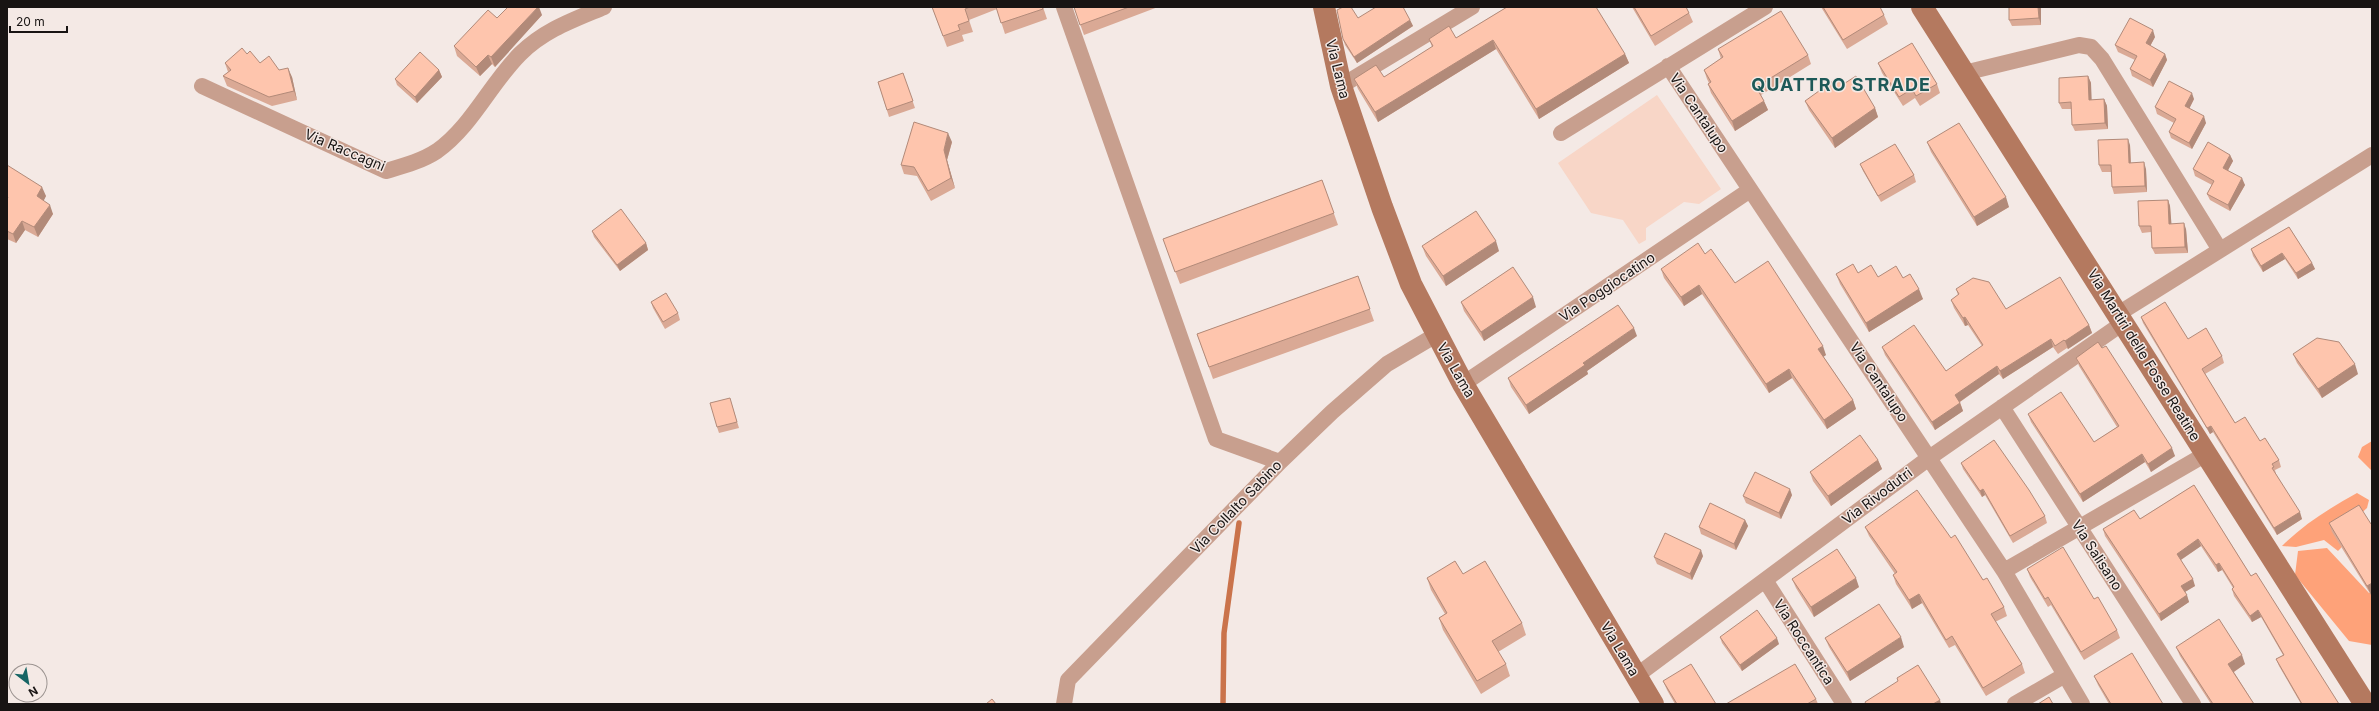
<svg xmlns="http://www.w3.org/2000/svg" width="2379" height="711" viewBox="0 0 2379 711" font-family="Inter,sans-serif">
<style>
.green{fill:#f8d6c7}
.forest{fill:#fea279}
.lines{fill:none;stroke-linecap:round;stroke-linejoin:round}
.stream{stroke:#ca734b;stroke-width:5.5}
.minor{stroke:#c89f8e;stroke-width:16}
.secondary{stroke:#b4795f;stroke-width:22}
.wall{fill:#daa995}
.shaded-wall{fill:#b28a79}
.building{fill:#fec5ad;stroke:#b28a79}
.labels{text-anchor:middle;stroke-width:3;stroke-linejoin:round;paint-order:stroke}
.street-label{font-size:14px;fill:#181413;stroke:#f4e9e5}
.district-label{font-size:18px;font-weight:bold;letter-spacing:1px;fill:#1d5958;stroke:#f4e9e5}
</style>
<rect width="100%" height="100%" fill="#f4e9e5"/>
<path class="green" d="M1657,95L1721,189L1699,204L1684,202L1646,228V240L1639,244L1623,220L1591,213L1558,163Z"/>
<path class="forest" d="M2372,441V471L2358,457L2362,447Z
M2357,493L2369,500L2367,508C2353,519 2351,539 2338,551L2324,540L2296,547L2282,546C2304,524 2330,508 2357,493Z
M2327,548L2369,593L2372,592V645L2349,641L2295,575L2298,551Z"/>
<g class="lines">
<path class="stream" d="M1223,704L1224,633L1239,523"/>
<path class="minor" d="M1064,7L1216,439L1280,462
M1668,66L2004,571L2082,704
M1964,73L2079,45L2091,47L2102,59L2220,250
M202,86L386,171C403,166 422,161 437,151C472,126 490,84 520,54C544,30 573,20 604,7
M1341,86L1472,7
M1561,133L1765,7
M2118,314L2372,155
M1463,384L1750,190
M2002,407L2193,704
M2004,571L2206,454
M1765,580L1844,704
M1636,676L1929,458L2123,323
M1064,704L1068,680L1280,462L1332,412L1387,364L1436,335
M2015,704L2065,675"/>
<path class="secondary" d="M1324,7L1341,86L1382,207L1411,284L1463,384L1653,704
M1922,7L2365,704"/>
</g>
<path class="wall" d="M932,7H1043L1047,19L1005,34L997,9L969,20L973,32L962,35L964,41L947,47Z
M1074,7H1158L1084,35Z
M1507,7L1625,54L1629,63L1539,119L1496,49L1378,122L1358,89L1354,79L1384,77L1432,47L1429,39L1456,38Z
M1632,7H1686L1689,13L1693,22L1655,46Z
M1821,7H1880L1884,15L1888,24L1847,49Z
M2041,7V25L2012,26L2009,20Z
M542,15L495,67L492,64L480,76L457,56L454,46L497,18Z
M1410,20L1413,26L1357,63L1345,45L1343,39Z
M2155,37L2150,46L2165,54L2167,60L2153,87L2132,76L2130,69L2135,60L2118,52L2115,45Z
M1718,49L1808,55L1811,64L1761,95L1768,110L1735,131L1711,93L1708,84L1709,83L1707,79L1704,70L1721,59Z
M247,54L260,63L279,70L292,77L297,100L272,106L227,86L223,76L228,72L225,63Z
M1878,63L1937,84L1940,93L1920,106L1915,98L1903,106L1882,73Z
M439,70L442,77L417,103L397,85L395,79Z
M903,73L915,108L889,117L878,82Z
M2088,76L2091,83V100L2104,99L2107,106L2108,129L2075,131L2072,125V109H2062L2059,103Z
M1842,85L1875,108L1878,117L1835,148L1809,110L1805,101Z
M2194,99L2189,109L2206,123L2192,149L2171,138L2169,132L2174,123L2157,114L2155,107Z
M952,142L947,160L955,188L931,201L917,176L904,174L901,165Z
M1927,142L2009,207L1977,226L1931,152Z
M2130,145L2131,163L2146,169L2147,192L2114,194L2112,187L2111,172H2102L2099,165Z
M2230,155L2233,161L2228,170L2245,185L2230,211L2210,200L2207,194L2212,185L2195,176L2193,169Z
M1860,164L1914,175L1916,182L1881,202L1863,171Z
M7,165L46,196L43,201L53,214L38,237L25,230L16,243L7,239Z
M1322,180L1338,225L1180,284L1163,239Z
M2168,200L2170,206L2171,224L2186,229L2188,253L2155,254L2152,248L2151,232L2142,233L2139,226Z
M2289,227L2312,263L2315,269L2298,279L2285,259L2263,272L2253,256L2251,249Z
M592,231L646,243L648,250L620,271L594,237Z
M1422,246L1499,251L1446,286L1426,256Z
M1705,254L1735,283L1826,355L1823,356L1853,400L1856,409L1827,429L1792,378L1769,393L1702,294L1684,306L1664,278L1661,269Z
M1858,273L1878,277L1903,278L1923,299L1869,332L1840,284L1836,274Z
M1358,276L1374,321L1213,379L1197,334Z
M1956,289L2006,309L2089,325L2092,333L2068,349L2067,348L2058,354L2053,347L2003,379L1999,374L1960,402L1963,411L1935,430L1885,355L1882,347L1946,371L1982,346L1968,325L1965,326L1954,308L1951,300L1958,295Z
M651,302L678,313L680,320L665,329L653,308Z
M1461,302L1536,307L1484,341L1464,311Z
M2141,317L2222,356L2224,363L2205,374L2235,423L2260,441L2279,460L2281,467L2275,470L2276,474L2302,519L2277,535L2213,432L2210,434L2143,323Z
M1637,336L1587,371L1588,374L1529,414L1511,387L1508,378Z
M2102,348L2175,456L2151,472L2145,462L2083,502L2031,422L2028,414L2094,442L2117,427L2079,366L2076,358Z
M2293,354L2358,374L2322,398L2297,363Z
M732,405L739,428L719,433L717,427Z
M1878,460L1882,469L1831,506L1813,481L1810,472Z
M1961,463L2045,516L2047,523L2013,543L1985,495L1982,497L1963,469Z
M2194,485L2251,576L2339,704H2301L2279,666L2276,659L2283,655L2261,617L2252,622L2234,596L2232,589L2233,588L2222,570L2218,572L2201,546L2181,560L2195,586L2185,592L2189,602L2161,621L2105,536L2103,529L2140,519Z
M1792,495L1781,519L1746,503L1743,496Z
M2359,505L2371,595L2332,532L2329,523Z
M1745,520L1748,526L1736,550L1701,534L1699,527Z
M1865,527L1951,538L2004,607L2007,616L1995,622L2022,664L2025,673L1986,696L1955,645L1949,648L1922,603L1912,609L1896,584L1893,575L1895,574L1869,536Z
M1703,556L1692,580L1657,564L1654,557Z
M2027,569L2094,599L2117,630L2120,638L2084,660L2051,605L2048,607L2030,577Z
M1463,574L1522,623L1526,635L1498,652L1506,664L1510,676L1481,694L1443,630L1439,618L1445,614L1431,590L1427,578Z
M1792,579L1859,587L1814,617L1796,588Z
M1720,637L1779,644L1742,671L1722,643Z
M1825,638L1904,647L1850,681L1829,647Z
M2176,647L2245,664L2234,672L2254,704H2211L2180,656Z
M2094,676L2163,704H2109L2098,685Z
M1663,681L1716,704H1675L1667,690Z
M1816,699L1818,704H1726Z"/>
<path class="shaded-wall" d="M538,7H539L542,15L495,67L491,57Z
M2038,7H2041V25L2039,18Z
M1410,20L1413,26L1357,63L1354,57Z
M2153,30L2155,37L2148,50L2146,43Z
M1493,40L1496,49L1378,122L1375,112Z
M1625,54L1629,63L1539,119L1536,109Z
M2165,54L2167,60L2153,87L2150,80Z
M488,55L492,64L480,76L476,67Z
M288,68L292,77L297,100L294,91Z
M439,70L442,77L417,103L415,97Z
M2088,76L2091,83L2092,107L2089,100Z
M2192,93L2194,99L2187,113L2185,106Z
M2104,99L2107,106L2108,129L2105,123Z
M1764,101L1768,110L1735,131L1732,121Z
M1875,108L1878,117L1835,148L1832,138Z
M2204,116L2206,123L2192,149L2189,143Z
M948,133L952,142L947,160L955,188L951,178L944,150Z
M2128,139L2130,145L2131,169L2129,163Z
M2230,155L2233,161L2226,174L2223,168Z
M2144,162L2146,169L2147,192L2145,186Z
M2242,178L2245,185L2230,211L2228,205Z
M42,187L46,196L41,206L37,196Z
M2006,197L2009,207L1977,226L1974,217Z
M2168,200L2170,206L2172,230L2169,224Z
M50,205L53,214L38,237L34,227Z
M22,221L25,230L16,243L13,234Z
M2184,223L2186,229L2188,253L2185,247Z
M1496,241L1499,251L1446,286L1443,276Z
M646,243L648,250L620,271L617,265Z
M2282,253L2285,259L2263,272L2261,266Z
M2312,263L2315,269L2298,279L2296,273Z
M1699,285L1702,294L1684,306L1681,297Z
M1919,289L1923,299L1869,332L1866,323Z
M1533,297L1536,307L1484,341L1481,332Z
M1965,317L1968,325L1965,326L1963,318Z
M2089,325L2092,333L2068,349L2065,341Z
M1634,328L1637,336L1587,371L1588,374L1529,414L1526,405L1583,363Z
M2051,339L2053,347L2003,379L2000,371Z
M1823,346L1826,355L1822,358L1818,349Z
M2355,364L2358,374L2322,398L2318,389Z
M1997,366L1999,374L1958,403L1955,395Z
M1789,369L1792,378L1769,393L1766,384Z
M1853,400L1856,409L1827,429L1824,420Z
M1960,403L1963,411L1935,430L1932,422Z
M2211,426L2213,432L2210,434L2207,428Z
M2172,448L2175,456L2151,472L2148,464Z
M2142,454L2145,462L2083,502L2080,494Z
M1878,460L1882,469L1831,506L1828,496Z
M1790,489L1792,495L1781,519L1779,513Z
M1983,489L1985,495L1982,497L1980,491Z
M2300,512L2302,519L2277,535L2274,528Z
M1745,520L1748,526L1736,550L1734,544Z
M2198,539L2201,546L2179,561L2177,554Z
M1701,550L1703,556L1692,580L1690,574Z
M2219,563L2222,570L2218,572L2216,565Z
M1856,578L1859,587L1814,617L1811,607Z
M2193,579L2195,586L2183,593L2181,586Z
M2372,583V594L2371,595L2367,586Z
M1919,594L1922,603L1912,609L1909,600Z
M2187,595L2189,602L2161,621L2159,614Z
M2258,610L2261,617L2252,622L2250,616Z
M1901,637L1904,647L1850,681L1847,672Z
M1777,638L1779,644L1742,671L1740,665Z
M2242,655L2245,664L2232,673L2228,664Z
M1940,700L1941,704H1933Z"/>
<path class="building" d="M508,7H538L491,57L488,55L476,67L454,46L488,10L497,18Z
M932,7H970L965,9L969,21L958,25L960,30L943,36Z
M996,7H1042L1043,9L1001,23Z
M1074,7H1129L1080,25Z
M1343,7H1351L1358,18L1376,7H1403L1410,20L1354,57L1343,39L1337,10Z
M1507,7H1596L1625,54L1536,109L1493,40L1375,112L1354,79L1376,65L1384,77L1433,46L1429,39L1449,26L1456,38Z
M1634,7H1686L1689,13L1651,36Z
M1823,7H1880L1884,15L1843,40Z
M2009,7H2038L2039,18L2009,20Z
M1781,11L1808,55L1756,87L1764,101L1732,121L1708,84L1711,82L1704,70L1723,57L1718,49Z
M2130,18L2153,30L2146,43L2165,54L2150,80L2130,69L2137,56L2115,45Z
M1912,43L1937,84L1916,96L1912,89L1899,97L1878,63Z
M242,48L247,54L250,51L260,63L269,56L279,70L288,68L294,91L269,97L223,76L231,70L225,63Z
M420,52L439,70L415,97L395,79Z
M903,73L913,101L887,110L878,82Z
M1856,76L1875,108L1832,138L1805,101L1837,78L1842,85Z
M2088,76L2089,100L2104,99L2105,123L2072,125L2071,102L2059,103V78Z
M2169,81L2192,93L2185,106L2204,116L2189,143L2169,132L2176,119L2155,107Z
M914,122L948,133L944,150L951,178L928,191L914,167L901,165Z
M1959,123L2006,197L1974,217L1927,142Z
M2128,139L2129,163L2144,162L2145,186L2112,187L2111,165H2099L2098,140Z
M2208,142L2230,155L2223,168L2242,178L2228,205L2207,194L2214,181L2193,169Z
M1895,144L1914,175L1878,196L1860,164Z
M7,165L42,187L37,196L50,205L34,227L22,221L13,234L7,231V199L8,197H7Z
M1322,180L1334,213L1175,272L1163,239Z
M2168,200L2169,224L2184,223L2185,247L2152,248L2151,226H2139L2138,201Z
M621,209L646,243L617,265L592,231Z
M1476,211L1496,241L1443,276L1422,246Z
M2289,227L2312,263L2296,273L2282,253L2261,266L2251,249Z
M1698,243L1705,254L1711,249L1735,283L1768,261L1823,346L1818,349L1853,400L1824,420L1789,369L1766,384L1699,285L1681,297L1661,269Z
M1853,264L1858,273L1871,265L1878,277L1896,266L1903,278L1910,274L1919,289L1866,323L1836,274Z
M1513,267L1533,297L1481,332L1461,302Z
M1358,276L1370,309L1209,367L1197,334Z
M2060,277L2089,325L2065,341L2064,340L2055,346L2051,339L2000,371L1997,366L1955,395L1960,403L1932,422L1882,347L1914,325L1946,371L1983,345L1965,317L1963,318L1951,300L1959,294L1956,289L1973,278L1989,282L2006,309Z
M666,293L678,313L663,322L651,302Z
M2165,302L2188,339L2206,328L2222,356L2202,369L2235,423L2245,417L2260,441L2265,438L2279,460L2272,464L2274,467L2272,468L2300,512L2274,528L2211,426L2207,428L2141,317Z
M1618,305L1634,328L1583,363L1585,365L1526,405L1508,378Z
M2317,338L2339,342L2355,364L2318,389L2293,354Z
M2098,342L2102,348L2106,346L2172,448L2148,464L2142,454L2080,494L2028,414L2061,392L2094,442L2119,426L2076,358Z
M730,398L737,422L717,427L710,403Z
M1860,435L1878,460L1828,496L1810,472Z
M1994,440L2029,490L2045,516L2010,536L1983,489L1980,491L1961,463Z
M1755,472L1790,489L1779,513L1743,496Z
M2194,485L2251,576L2256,573L2339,704H2302L2276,659L2284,655L2258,610L2250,616L2232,589L2234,587L2219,563L2216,565L2198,539L2177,554L2193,579L2181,586L2187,595L2159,614L2103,529L2134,510L2140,519Z
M1917,490L1951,538L1955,535L1983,580L1987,578L2004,607L1991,614L2022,664L1983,688L1952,636L1946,640L1919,594L1909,600L1893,575L1897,572L1865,527Z
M1710,503L1745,520L1734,544L1699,527Z
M2359,505L2371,524L2372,523V583L2367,586L2329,523Z
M1665,533L1701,550L1690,574L1654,557Z
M2063,547L2094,599L2098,597L2117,630L2081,652L2048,597L2045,599L2027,569Z
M1837,549L1856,578L1811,607L1792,579Z
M1455,561L1463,574L1485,561L1522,623L1492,641L1506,664L1477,681L1439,618L1447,613L1427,578Z
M1879,604L1901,637L1847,672L1825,638Z
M1757,610L1777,638L1740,665L1720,637Z
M2219,619L2242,655L2228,664L2254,704H2213L2176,647Z
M2132,653L2163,704H2111L2094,676Z
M1691,664L1716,704H1677L1663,681Z
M1795,664L1816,699L1807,704H1726Z
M1918,665L1940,700L1933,704H1866L1865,702L1898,681L1897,678Z
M2049,697L2053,704H2038Z
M992,699L996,704H986Z"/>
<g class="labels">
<g class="street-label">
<text transform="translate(1338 69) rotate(76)" y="5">Via Lama</text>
<text transform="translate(1699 113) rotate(56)" y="5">Via Cantalupo</text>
<text transform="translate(345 150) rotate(23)" y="5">Via Raccagni</text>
<text transform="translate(1607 287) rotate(-34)" y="5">Via Poggiocatino</text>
<text transform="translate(2144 355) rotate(58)" y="5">Via Martiri delle Fosse Reatine</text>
<text transform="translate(1456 370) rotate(60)" y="5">Via Lama</text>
<text transform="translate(1879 382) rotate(56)" y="5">Via Cantalupo</text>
<text transform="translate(1877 496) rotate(-37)" y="5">Via Rivodutri</text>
<text transform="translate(1236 507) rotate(-46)" y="5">Via Collalto Sabino</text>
<text transform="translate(2097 555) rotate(57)" y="5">Via Salisano</text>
<text transform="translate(1804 642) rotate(57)" y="5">Via Roccantica</text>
<text transform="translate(1620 649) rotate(59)" y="5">Via Lama</text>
</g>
<g class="district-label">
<text x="1841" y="91">QUATTRO STRADE</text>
</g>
</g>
<rect width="2379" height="711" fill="none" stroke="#181413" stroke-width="16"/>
<g transform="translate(28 683) rotate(149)"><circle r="19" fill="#f4e9e5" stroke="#9c9491"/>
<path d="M0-3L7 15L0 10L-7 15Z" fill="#166565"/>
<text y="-6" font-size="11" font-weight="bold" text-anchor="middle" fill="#181413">N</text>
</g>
<path d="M10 26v6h57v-6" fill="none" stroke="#181413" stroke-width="2"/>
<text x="16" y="26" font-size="12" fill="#181413" stroke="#f4e9e5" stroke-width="3" paint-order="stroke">20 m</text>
</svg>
